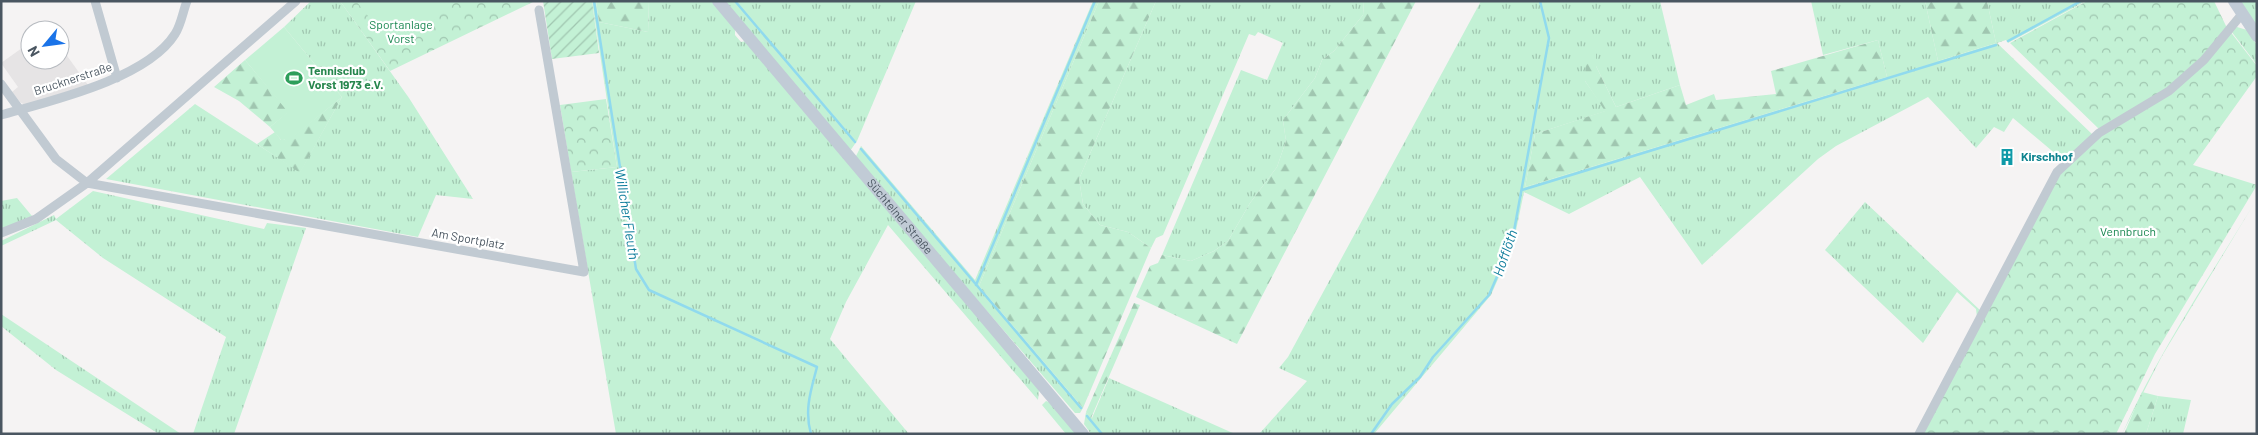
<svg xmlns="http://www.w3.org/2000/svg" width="2258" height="435" viewBox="0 0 2258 435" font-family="Barlow,sans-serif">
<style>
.education{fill:#e6e4e5}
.grass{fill:url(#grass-tufts)}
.forest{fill:url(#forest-firs)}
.park{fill:url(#park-crowns)}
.garden{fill:url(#garden-furrows)}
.pitch{fill:#c3f1d5}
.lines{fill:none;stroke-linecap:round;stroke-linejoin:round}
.stream{stroke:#90daee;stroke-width:2.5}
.minor{stroke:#c1cad2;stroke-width:9}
.secondary{stroke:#c1cbd6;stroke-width:12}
.labels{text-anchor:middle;stroke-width:4.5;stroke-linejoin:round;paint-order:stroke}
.park-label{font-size:12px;fill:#17864f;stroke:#fff}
.leisure-label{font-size:12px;font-weight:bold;fill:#27864d;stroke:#fff;text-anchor:start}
.street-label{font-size:12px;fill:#4a5661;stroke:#fff}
.culture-label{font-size:12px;font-weight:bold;fill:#0d838f;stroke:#fff;text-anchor:start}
.water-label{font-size:14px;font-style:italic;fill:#0c7c9b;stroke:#fff}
</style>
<defs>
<pattern id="grass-tufts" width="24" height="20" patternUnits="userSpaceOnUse" patternTransform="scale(1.25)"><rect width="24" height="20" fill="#c3f1d5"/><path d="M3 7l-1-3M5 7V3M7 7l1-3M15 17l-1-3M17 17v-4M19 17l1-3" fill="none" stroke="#a0c6b0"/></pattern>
<pattern id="forest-firs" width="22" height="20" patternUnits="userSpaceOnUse" patternTransform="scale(1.25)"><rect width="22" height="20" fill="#c3f1d5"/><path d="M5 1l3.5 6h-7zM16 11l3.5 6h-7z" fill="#a0c6b0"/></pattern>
<pattern id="park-crowns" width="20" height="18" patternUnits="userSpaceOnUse" patternTransform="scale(1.25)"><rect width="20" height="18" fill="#c3f1d5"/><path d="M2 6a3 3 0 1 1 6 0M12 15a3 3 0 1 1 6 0" fill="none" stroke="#a0c6b0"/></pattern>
<pattern id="garden-furrows" width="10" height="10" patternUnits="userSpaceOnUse" patternTransform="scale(1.25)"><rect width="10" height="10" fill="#c3f1d5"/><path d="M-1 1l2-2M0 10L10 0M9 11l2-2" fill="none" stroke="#a0c6b0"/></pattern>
</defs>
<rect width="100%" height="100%" fill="#f5f3f3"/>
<path class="education" d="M29,43L30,60H60V46L88,85L25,105L20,102L12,92L18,87L1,63Z"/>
<path class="grass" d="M311,1H340L409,98L473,199L436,195L418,237L106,179L195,104L300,172L342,97L284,27Z
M592,1H596L599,22L648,32L649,1H713L735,28V35L741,42L746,41L1039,390L1038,400L888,225L846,302L830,339L909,434H616L571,172L617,167Z
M723,1H916L857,141L850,151Z
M1093,1H1099L979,286L1083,408L1080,413H1075L855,158L861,146L975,280Z
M1156,1H1364L1363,15L1334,51L1322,60L1315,78L1283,120L1286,141L1277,167L1250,203L1228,241L1214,251L1191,261L1162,255L1241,70L1267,80L1283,43L1258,32L1255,36L1249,34L1163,235L1156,238L1151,248L1128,232L1100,225L1083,204L1079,179Z
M1481,1H1660L1680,85L1616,107L1596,66V50L1585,81L1606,111L1535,134L1525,187L1887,77L1878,40L1823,55L1811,1H1925L1938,61L1996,43L1987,1H2086L2008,43L2006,40L1997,43L2093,135L2064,161L2013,118L2004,132L1994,127L1976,148L1928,97L1836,146L1818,159L1702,265L1640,177L1569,214L1524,192L1513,245L1491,295L1374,434H1259L1307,381L1279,368L1288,357Z
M2238,1H2257V29Z
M2237,27L2247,30L2257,45V65L2231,31Z
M93,191L264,229L267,223L306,228L234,434H193L226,337L103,258L56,220L1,246V241L54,215L56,219Z
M17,198L32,216L1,230V201Z
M1865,202L1981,311L1977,317L1976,309L1957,292L1923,343L1825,250Z
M2255,202L2162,356L2122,434C2158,353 2209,278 2255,202Z
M1,314L181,434H159L56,370L1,326Z
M1109,378L1235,434H1091L1084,424L1086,412L1092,418Z
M2158,396L2191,400L2183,434H2146Z
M1046,401L1051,403L1077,434H1066L1042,405Z"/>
<path class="forest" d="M596,1H649L648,32L599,22Z
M1099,1H1156L1079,179L1083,204L1100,225L1128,232L1151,248L1083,408L979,286Z
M1364,1H1416L1237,344L1136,297L1150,266L1158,263L1162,255L1191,261L1214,251L1228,241L1250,203L1277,167L1286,141L1283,120L1315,78L1322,60L1334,51L1363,15Z
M1925,1H1987L1996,43L1938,61Z
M1878,40L1887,77L1525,187L1535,134L1605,111L1585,81L1586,53L1596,50V66L1616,107L1680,85L1686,105L1714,94L1716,100L1776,94L1771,71Z
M245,60L289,112L270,127L239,101L214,87Z
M342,97L300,173L257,144L275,132L281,140L284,139L287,141Z
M1134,303L1140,305L1091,418L1086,412Z
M2142,392L2158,396L2146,434H2124Z"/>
<path class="park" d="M340,1H535L390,71Z
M2087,1H2214L2226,26L2257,66V76L2193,165L2257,185L2155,354L2116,434H1923L2057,178L2099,129L2010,43Z
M606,99L617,167L571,172L560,105Z"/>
<path class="garden" d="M543,1H592L599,53L552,59Z"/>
<path class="pitch" d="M356,1H457L396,51Z
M284,27L342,97L287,142L284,139L282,141L270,127L288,112L245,60Z"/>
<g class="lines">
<path class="stream" d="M594,1L636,269L649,290L817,367C811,390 804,410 811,434
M735,1L855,142
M2008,41L2081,1
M861,149L1081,408
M1522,190L1996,45
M976,285L1095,1
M1087,416L1102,434
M1371,434L1392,404L1420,377L1433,357L1489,295L1512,242L1549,38L1540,1"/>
<path class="minor" d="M95,1L117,78
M1,84L56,159L87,183L584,272L539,10
M1,115C50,101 147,79 175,34C181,25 183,11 187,1
M1,233L36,219L87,183L296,1
M1919,434L2057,172L2099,133L2169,91L2204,60L2242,14"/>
<g class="secondary">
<path id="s1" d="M718,1L1083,434"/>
<path d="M2234,1L2257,36"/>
</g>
</g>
<defs>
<g id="stadium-bare" transform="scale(1.35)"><path d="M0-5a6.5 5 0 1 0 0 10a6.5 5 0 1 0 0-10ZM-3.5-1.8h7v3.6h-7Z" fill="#2e9e5b" stroke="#fff" stroke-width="2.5" paint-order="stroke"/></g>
<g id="building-bare" transform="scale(1.35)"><path d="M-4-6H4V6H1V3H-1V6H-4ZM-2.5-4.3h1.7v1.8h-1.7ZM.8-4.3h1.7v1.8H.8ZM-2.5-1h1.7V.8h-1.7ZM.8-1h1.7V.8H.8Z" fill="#0f9aa8" stroke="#fff" stroke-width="2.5" paint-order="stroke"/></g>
</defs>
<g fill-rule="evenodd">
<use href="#stadium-bare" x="294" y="78"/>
<use href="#building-bare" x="2007" y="157"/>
</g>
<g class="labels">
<g class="park-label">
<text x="401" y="29">Sportanlage<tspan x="401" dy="14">Vorst</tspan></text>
<text x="2128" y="236">Vennbruch</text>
</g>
<g class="leisure-label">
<text x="308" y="75">Tennisclub<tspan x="308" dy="14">Vorst 1973 e.V.</tspan></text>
</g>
<g class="street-label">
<text transform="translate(73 79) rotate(-18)" y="4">Brucknerstraße</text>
<text dy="4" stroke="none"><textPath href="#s1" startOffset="282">Süchtelner Straße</textPath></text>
<text transform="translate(468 239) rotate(10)" y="4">Am Sportplatz</text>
</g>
<g class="culture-label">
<text x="2021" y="161">Kirschhof</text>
</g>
<g class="water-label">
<text transform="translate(627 214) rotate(81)" y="5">Willicher Fleuth</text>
<text transform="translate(1505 253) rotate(-71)" y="5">Hofflöth</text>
</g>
</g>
<rect width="2258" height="435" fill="none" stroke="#4a5661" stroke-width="5"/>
<g transform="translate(45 45) rotate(241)"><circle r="24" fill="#ffffff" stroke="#b7bbc0"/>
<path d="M0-4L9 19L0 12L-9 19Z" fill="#1a73e8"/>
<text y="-8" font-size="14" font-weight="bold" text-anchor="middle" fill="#4a5661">N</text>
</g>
</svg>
